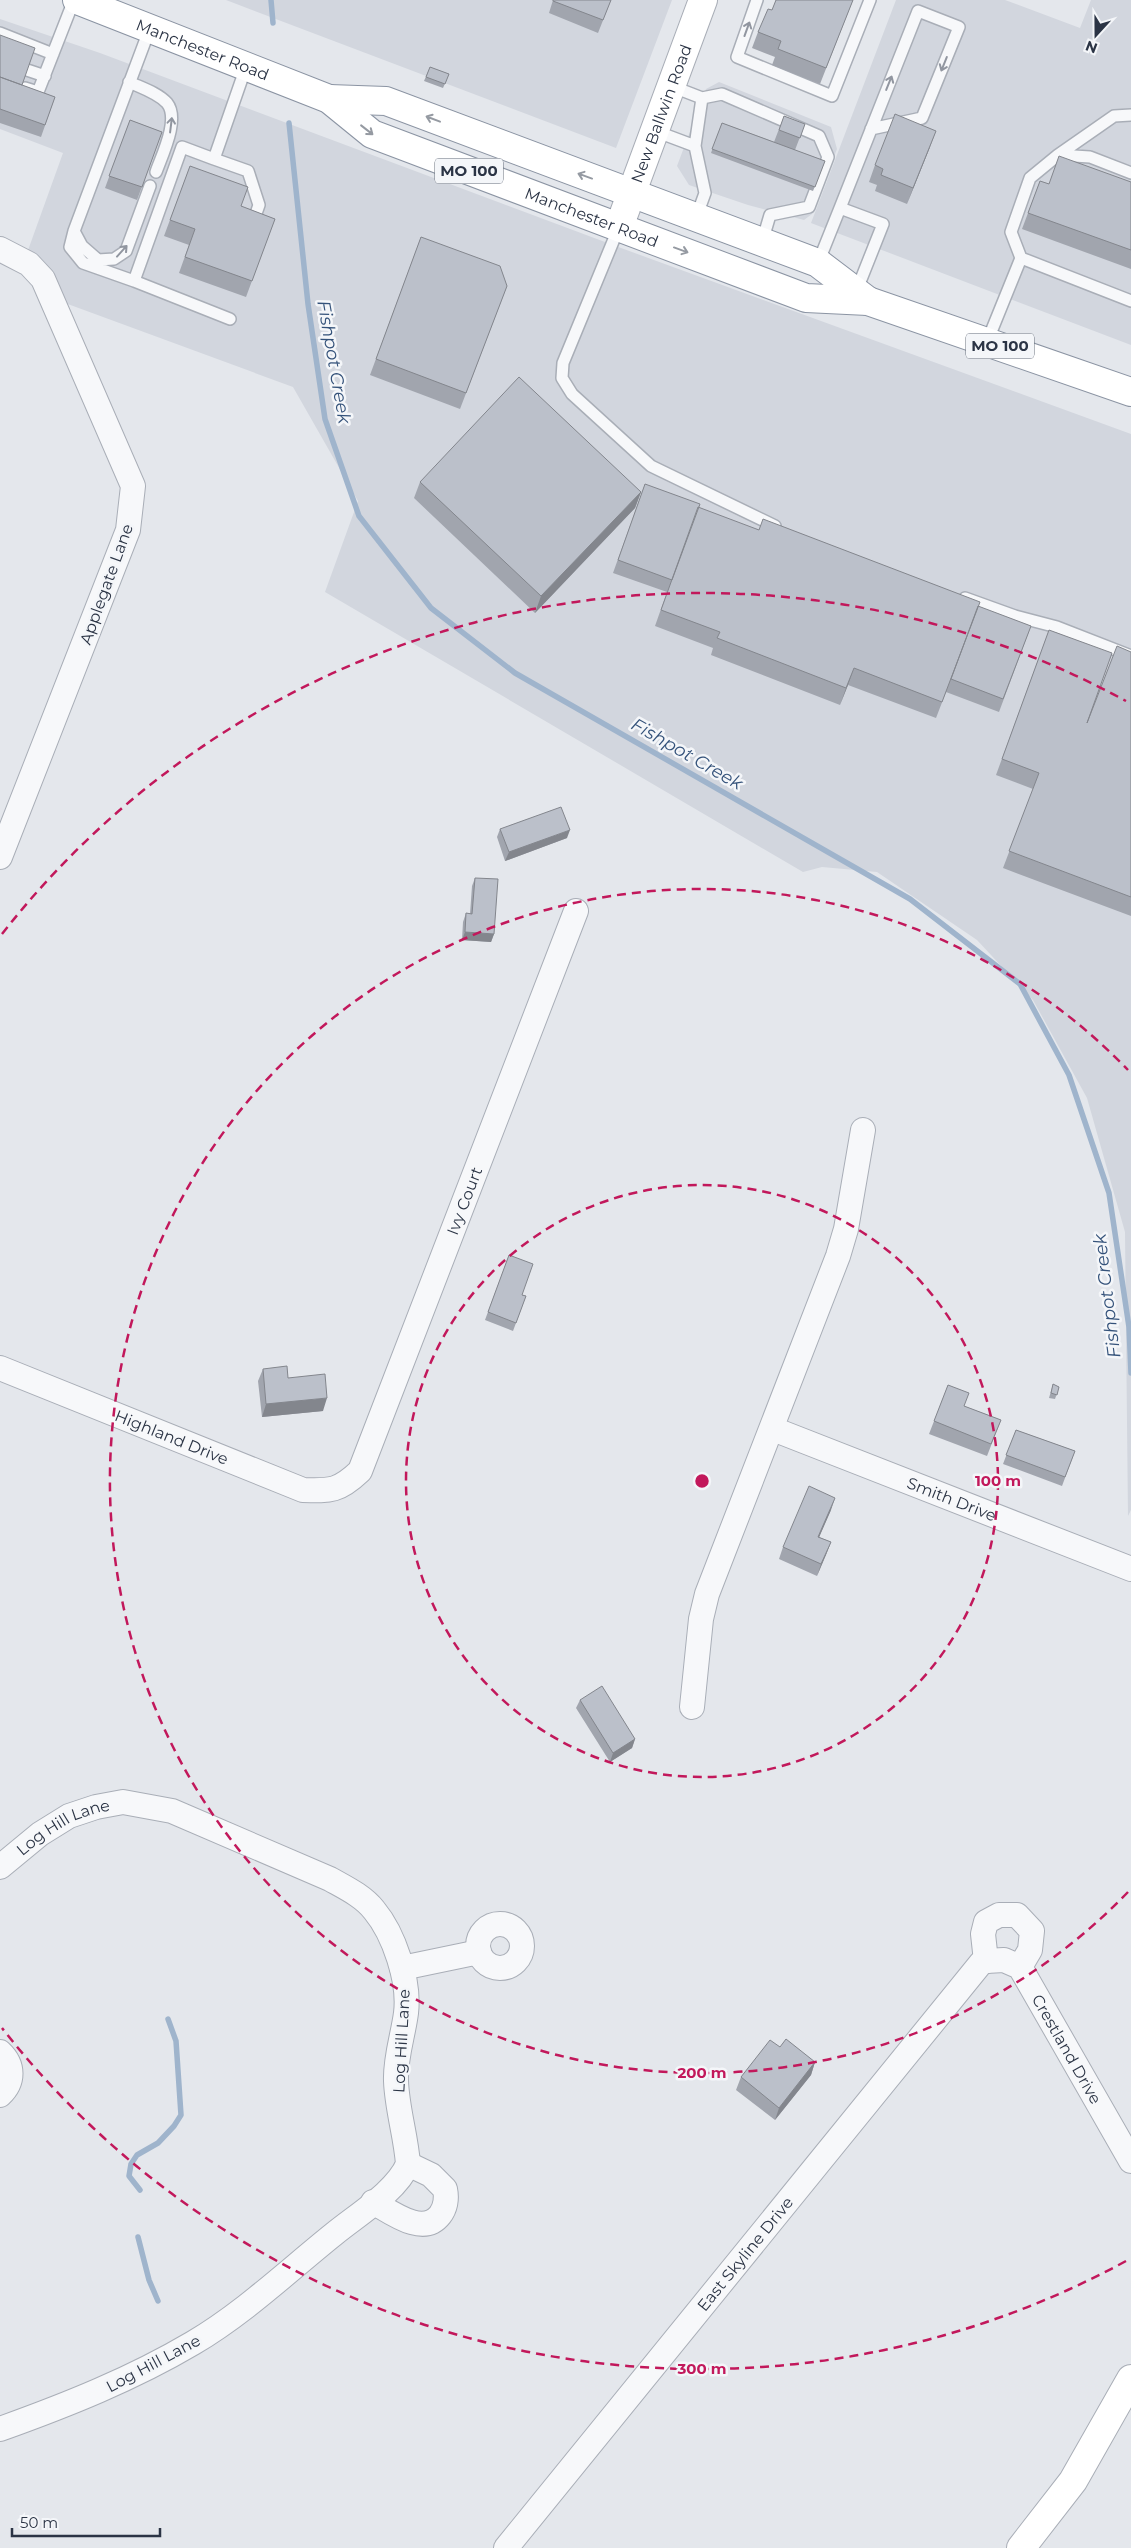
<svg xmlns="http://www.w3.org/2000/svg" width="1131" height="2548" viewBox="0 0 1131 2548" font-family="Montserrat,sans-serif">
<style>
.built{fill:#d2d6de}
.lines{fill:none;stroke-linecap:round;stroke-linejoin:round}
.stream{stroke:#9fb4cc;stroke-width:5.5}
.lane-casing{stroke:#a9aeb7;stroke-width:14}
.street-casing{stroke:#a9aeb7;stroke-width:26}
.secondary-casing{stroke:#a9aeb7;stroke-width:30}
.highway-casing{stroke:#8b94a3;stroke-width:30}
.lane{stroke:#f7f8fa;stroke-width:11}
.street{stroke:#f7f8fa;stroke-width:24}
.secondary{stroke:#fff;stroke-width:28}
.highway{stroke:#fff;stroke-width:28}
.wall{fill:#a1a5ae}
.shaded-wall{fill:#83868d}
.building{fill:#bbc0ca;stroke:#83868d}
.oneway{stroke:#9196a0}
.oneway2{stroke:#959aa2}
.ring{fill:none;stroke:#c2185b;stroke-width:2.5;stroke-dasharray:9 6}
.labels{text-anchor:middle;stroke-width:5;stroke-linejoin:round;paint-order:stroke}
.shield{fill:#f4f6f9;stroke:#676e7b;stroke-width:1}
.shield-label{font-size:15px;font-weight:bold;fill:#2b3445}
.street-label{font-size:16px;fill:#2b3445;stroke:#f4f6f9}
.water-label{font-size:18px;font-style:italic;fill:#34527a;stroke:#f4f6f9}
.centre{fill:#c2185b;stroke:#f4f6f9;stroke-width:2.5}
.ring-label{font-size:15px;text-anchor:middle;font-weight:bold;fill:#c2185b;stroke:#f4f6f9;stroke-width:5;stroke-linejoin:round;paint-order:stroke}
</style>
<rect width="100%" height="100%" fill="#e4e7ec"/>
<path class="built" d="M226,0H672L616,148Z
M896,0H1005L1080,28L1091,0H1131V345L811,223Z
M0,19L100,53L621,248L1131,434V1510L1128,1516L1125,1232L1087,1098L1033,1000L977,940L877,872L822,867L803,872L325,592L358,501L293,387L65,303L27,253L63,153L0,129Z
M719,82L831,127L837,149L812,214L804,220L748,205L689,185L677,166L706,89Z"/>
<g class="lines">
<path class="stream" d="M271,0L273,23
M289,123L308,304L325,419L359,516L431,608L515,673L910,899L1020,984L1069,1075L1109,1193L1129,1327L1131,1373
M140,2190L129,2176L131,2164L137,2155L158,2143L174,2126L181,2115L176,2041L168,2019
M138,2237L149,2280L158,2301"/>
<g class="lane-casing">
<path id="lane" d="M757,0L737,57L832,96L870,0
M0,33L53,54
M27,70L45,76
M129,82C142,88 158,93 167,103C180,119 162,155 156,172
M671,86L702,98L722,94L819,136L828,157L809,207L770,215L762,242
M25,88L38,92L74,0
M655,131L695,146L705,193L696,218
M695,146L702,98
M1058,155L1090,157L1131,173
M214,159L248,171L259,205L252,225
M840,208L918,11L959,27L922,118L871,129
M619,227L563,363L562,378L572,394L651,466L775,526
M74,231L82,246L98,260L114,259L126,251L150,186
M1021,258L1011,232L1030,178L1058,155L1114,116L1131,115
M818,263L840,208L883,224L856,292
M134,281L83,263L70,247L74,231L150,28
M230,319L134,281L182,147L214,159L246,67
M987,342L1021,258L1131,301
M965,598L1015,616L1057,627L1131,656"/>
</g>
<g class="street-casing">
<g id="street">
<path d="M0,249L29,264L43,279L133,486L128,530L0,857"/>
<path id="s1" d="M0,1368L303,1490C331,1491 339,1491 360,1471L576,911"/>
<path id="s2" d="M773,1429L1131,1569"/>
<path d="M692,1707L701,1619L707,1594L838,1256L846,1229L863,1130"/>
<path id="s3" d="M0,1867L40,1834L69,1816L96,1807L123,1802L172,1811L330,1879C346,1888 363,1896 374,1910C394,1934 410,1981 406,2013C403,2036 395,2058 396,2081C397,2109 406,2136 408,2164C397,2191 357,2215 334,2234C289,2270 244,2313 193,2343C132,2379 67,2405 0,2429"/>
<circle cx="500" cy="1946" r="22"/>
<path id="s4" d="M986,1961L1004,1960L1020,1967L1131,2161"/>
<path d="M986,1961L983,1934L986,1922L999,1915H1017L1032,1931L1030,1950L1020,1967"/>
<path d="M402,1968L479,1952"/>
<path d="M0,2052C14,2065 14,2082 0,2095"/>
<path d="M373,2202C391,2212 423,2237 440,2215C446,2207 447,2199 445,2189L431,2175L408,2164"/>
<path id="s5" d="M506,2548L981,1963L986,1961"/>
</g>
</g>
<g class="secondary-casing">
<g id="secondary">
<path id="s6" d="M619,227L703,0"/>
<path d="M1021,2548L1073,2481L1131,2379"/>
</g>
</g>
<g class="highway-casing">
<g id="highway">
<path id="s7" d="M77,0L329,99L372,134L806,298L868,301L1131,392"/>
<path d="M329,99L386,101L818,263L868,301"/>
</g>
</g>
<use href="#lane" class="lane"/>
<use href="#street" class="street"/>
<use href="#secondary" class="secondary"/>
<use href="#highway" class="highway"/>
</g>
<path class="wall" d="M553,0H611L598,33L549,13Z
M776,0H853L820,84L772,65L775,57L752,48L758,32L772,10Z
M0,35L22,85L55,97L41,137L0,123Z
M430,67L449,74L443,88L424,81Z
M784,116L805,124L795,150L825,161L813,191L711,153L722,123L774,142Z
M130,120L162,132L137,200L105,188Z
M930,147L907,204L875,191L877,185L869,182L875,165Z
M190,166L241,206L275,219L246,297L179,273L189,245L164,236Z
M1040,181L1049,184L1131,182V269L1022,229Z
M421,237L507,286L460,409L370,375Z
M420,482L641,492L635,508L535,613L414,498Z
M645,484L695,517L759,530L1031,626L999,712L946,692L963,648L936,718L848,685L840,705L711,655L713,648L655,626L667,592L613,573Z
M1049,630L1087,723L1131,652V916L1003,868L1033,789L996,775Z
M500,829L567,838L505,861L497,837Z
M475,878L494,934L491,942L462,940L463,922L466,913L470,914L472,886Z
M509,1255L522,1295L526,1296L513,1331L485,1320Z
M263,1369L288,1378L323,1411L262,1417L258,1381Z
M1053,1384L1059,1387L1055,1399L1049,1398Z
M948,1385L964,1406L1001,1420L987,1456L929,1434Z
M1016,1430L1075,1451L1062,1486L1003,1464Z
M831,1510L819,1537L831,1542L817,1576L779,1559L783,1547Z
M580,1700L635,1739L632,1748L610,1762L576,1708Z
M780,2047L815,2062L811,2075L775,2120L736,2090L741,2077Z"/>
<path class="shaded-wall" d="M936,131L930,147L907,204L913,188Z
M641,492L635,508L535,613L541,596Z
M854,668L848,685L840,705L846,688Z
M570,830L567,838L505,861L509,852Z
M465,932L494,934L491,942L462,940Z
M327,1398L323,1411L262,1417L266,1404Z
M835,1498L831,1510L814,1549L818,1537Z
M831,1542L826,1555L817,1576L821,1564Z
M635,1739L632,1748L610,1762L613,1753Z
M815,2062L811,2075L775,2120L779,2108Z"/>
<path class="building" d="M553,0H611L603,20L553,1Z
M776,0H853L826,68L778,49L781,41L758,32L768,9L772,10Z
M0,35L35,48L22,85L0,77Z
M430,67L449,74L445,84L426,77Z
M0,77L55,97L45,125L0,109Z
M895,114L936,131L913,188L881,175L883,169L875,165Z
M784,116L805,124L800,138L779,130Z
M130,120L162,132L142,187L109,176Z
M722,123L825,161L815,187L712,149Z
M1059,156L1131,182V250L1028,213L1040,181L1049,184Z
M190,166L248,187L241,206L275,219L252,281L185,257L195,229L170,220Z
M421,237L500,266L507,286L466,393L376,359Z
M519,377L641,492L541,596L420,482Z
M645,484L700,504L672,580L618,560Z
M698,507L759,530L763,519L980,602L942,702L854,668L846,688L717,638L720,632L661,610Z
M978,606L1031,626L1003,699L951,679Z
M1049,630L1112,653L1087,723L1117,646L1131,652V897L1009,851L1039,773L1002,759Z
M561,807L570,830L509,852L500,829Z
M475,878L498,879L494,934L465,932L466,913L472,914Z
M509,1255L533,1264L522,1295L526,1296L516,1323L488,1312Z
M287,1366L288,1378L325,1374L327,1398L266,1404L263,1369Z
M1053,1384L1059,1387L1057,1395L1051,1393Z
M948,1385L969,1393L964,1406L1001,1420L991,1444L934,1421Z
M1016,1430L1075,1451L1065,1477L1006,1455Z
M809,1486L835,1498L818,1537L831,1542L821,1564L783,1547Z
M602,1686L635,1739L613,1753L580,1700Z
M786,2039L815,2062L779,2108L741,2077L770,2040L780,2047Z"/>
<defs><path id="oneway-shaft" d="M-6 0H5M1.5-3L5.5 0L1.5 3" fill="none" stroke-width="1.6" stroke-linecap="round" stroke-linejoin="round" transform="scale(1.25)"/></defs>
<g class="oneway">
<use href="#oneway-shaft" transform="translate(747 29) rotate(-70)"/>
<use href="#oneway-shaft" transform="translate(944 64) rotate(112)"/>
<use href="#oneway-shaft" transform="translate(889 83) rotate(-68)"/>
<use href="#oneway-shaft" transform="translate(171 125) rotate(-83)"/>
<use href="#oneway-shaft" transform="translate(122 251) rotate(-48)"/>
</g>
<g class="oneway2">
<use href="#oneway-shaft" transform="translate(433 119) rotate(-159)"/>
<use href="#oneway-shaft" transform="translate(367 130) rotate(38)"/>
<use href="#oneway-shaft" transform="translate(585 176) rotate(-160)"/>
<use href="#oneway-shaft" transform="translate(681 250) rotate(20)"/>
</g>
<g class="ring">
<circle cx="702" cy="1481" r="296"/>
<path d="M1128 1892A592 592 0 1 1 1128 1070"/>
<path d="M1126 2261A888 888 0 0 1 2 2028M2 934A888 888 0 0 1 1126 701"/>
</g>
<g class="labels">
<g class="shield">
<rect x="435" y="158.5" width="68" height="25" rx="4"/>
<rect x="966" y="333.5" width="68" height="25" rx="4"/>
</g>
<g class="shield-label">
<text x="469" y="176">MO 100</text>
<text x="1000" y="351">MO 100</text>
</g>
<g class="street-label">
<text dy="6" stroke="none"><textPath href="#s7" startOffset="135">Manchester Road</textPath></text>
<text dy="6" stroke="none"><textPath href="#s6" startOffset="121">New Ballwin Road</textPath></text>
<text dy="6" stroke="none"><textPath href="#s7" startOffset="561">Manchester Road</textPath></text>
<text transform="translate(106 584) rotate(-70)" y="6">Applegate Lane</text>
<text dy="6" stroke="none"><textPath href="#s1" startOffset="679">Ivy Court</textPath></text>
<text dy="6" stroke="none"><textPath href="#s1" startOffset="185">Highland Drive</textPath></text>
<text dy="6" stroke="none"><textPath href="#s2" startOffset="192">Smith Drive</textPath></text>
<text dy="6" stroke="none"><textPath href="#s3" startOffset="76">Log Hill Lane</textPath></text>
<text transform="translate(401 2041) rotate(-87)" y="6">Log Hill Lane</text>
<text dy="6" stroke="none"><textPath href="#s4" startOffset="130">Crestland Drive</textPath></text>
<text dy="6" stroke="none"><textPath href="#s5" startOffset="379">East Skyline Drive</textPath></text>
<text transform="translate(153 2363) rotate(-28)" y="6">Log Hill Lane</text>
</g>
<g class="water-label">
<text transform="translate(334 362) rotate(80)" y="6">Fishpot Creek</text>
<text transform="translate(687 754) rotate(30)" y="6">Fishpot Creek</text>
<text transform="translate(1107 1296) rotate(-97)" y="6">Fishpot Creek</text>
</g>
</g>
<circle cx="702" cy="1481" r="8" class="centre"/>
<g class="ring-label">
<text x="998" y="1486">100 m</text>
<text x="702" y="2078">200 m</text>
<text x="702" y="2374">300 m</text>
</g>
<g transform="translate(1096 35) rotate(201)" stroke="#f4f6f9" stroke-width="4" paint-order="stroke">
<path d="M0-4L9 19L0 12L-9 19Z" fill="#2b3445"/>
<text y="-8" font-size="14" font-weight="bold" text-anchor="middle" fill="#2b3445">N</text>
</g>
<path d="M12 2528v8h148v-8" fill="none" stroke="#2b3445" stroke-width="2.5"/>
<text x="20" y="2528" font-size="15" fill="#2b3445" stroke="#f4f6f9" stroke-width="4" paint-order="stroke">50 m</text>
</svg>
